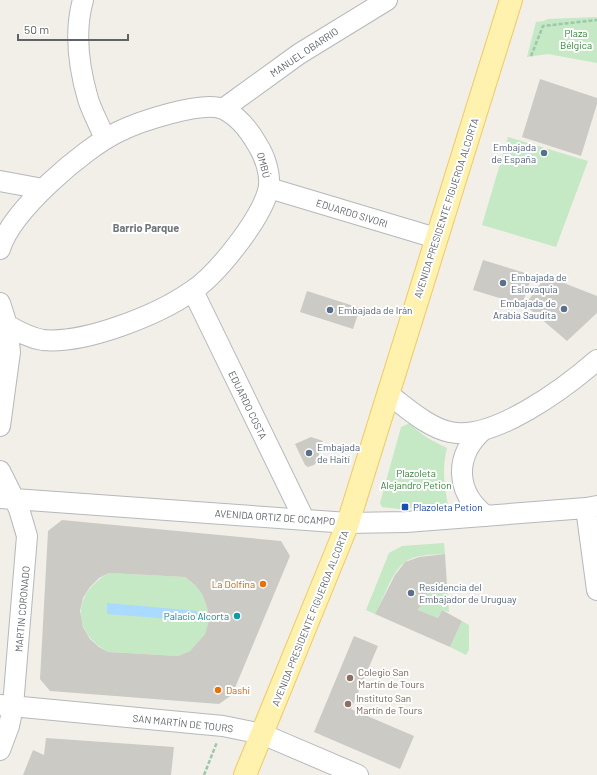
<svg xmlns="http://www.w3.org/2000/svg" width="597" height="775" viewBox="0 0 597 775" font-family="Barlow,sans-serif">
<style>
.green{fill:#c5e8c5}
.water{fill:#aadaff}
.building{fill:#cccac5;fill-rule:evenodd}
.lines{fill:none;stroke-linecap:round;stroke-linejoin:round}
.minor-casing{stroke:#b5b8bc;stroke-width:22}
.major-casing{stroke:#f2c960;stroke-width:24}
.path{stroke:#9cc7a9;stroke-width:2.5;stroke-dasharray:4 2;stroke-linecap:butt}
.minor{stroke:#fff;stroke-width:20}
.major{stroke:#fff2af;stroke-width:22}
.service-dot{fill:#5c6f8a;stroke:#fff;stroke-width:1.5}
.transit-dot{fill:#1a4fb4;stroke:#fff;stroke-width:1.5}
.food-dot{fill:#e8710a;stroke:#fff;stroke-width:1.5}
.culture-dot{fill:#0f9aa8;stroke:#fff;stroke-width:1.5}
.education-dot{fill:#8d6e63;stroke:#fff;stroke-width:1.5}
.labels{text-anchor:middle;stroke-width:4;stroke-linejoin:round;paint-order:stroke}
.park-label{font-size:10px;fill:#348238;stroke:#fff}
.street-label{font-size:10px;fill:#5f6368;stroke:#fff}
.service-label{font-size:10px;fill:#4e5e75;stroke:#fff;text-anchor:start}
.transit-label{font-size:10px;fill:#164399;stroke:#fff;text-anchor:start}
.food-label{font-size:10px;fill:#c56008;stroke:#fff;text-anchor:end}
.culture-label{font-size:10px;fill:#0d838f;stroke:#fff;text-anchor:end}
.education-label{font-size:10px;fill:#785e54;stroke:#fff;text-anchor:start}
.neighbourhood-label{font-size:11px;font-weight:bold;fill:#70757a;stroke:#fff}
</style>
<rect width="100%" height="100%" fill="#f1efe8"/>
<path class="green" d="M597,17V63L548,54L527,57L536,22L544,21L548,19Z
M508,137L588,161L556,247L482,225Z
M410,423C420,435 433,441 447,448C442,468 444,485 448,505L399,509L382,507L380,503L401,427Z
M444,543L445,554C432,555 416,554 405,562C392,571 383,600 375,614L366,610L389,553L402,546Z
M109,573L185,577L195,585L202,594L207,607L209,620L205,634L190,651L178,656L108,652C71,632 72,593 109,573Z
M447,586L449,612L442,610L438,618L418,610L431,587Z
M462,621L469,625V650L466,655L450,647Z"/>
<path class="water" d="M107,603L197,611V621L107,614Z"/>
<path class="building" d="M540,79L597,98V104L581,156L522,137Z
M483,260L532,275L522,305L473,290Z
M546,276L597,296V313L567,341L525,305Z
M307,291L360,308L353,329L300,312Z
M311,437L323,441L317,461L314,465L308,467L305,465L295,444Z
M62,520L281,541L290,556L232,695L219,704L50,691L40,679L48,531ZM109,573L185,577L195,585L202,594L207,607L209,620L205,634L190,651L178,656L108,652L99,647L90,639L83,627L80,611L83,598L90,587L99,578Z
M445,554L447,586L431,587L418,610L438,618L442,610L462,621L450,647L375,614L395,575L405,562L419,557Z
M354,636L378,646L351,709L414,736L400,769L314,732Z
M46,738L174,747L171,775H23L33,750L44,755Z"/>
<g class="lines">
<g class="minor-casing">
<path id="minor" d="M83,0C74,32 79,68 88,99C92,112 100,126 105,139
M223,109L299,54L387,0
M0,181L43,189
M269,188L436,238
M0,249C11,211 83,149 118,132C138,122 203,100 223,109C238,116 249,130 257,144C265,156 272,177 268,191C260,220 217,275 192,291C158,315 85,344 43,340C30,338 19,332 7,325
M193,291L304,519
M0,303L7,325L10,352L0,426
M388,394C406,407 427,427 450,432C493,442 566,387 597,360
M483,430C454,456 455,492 486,516
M0,471L19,509L27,536L13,706L9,726L0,750
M0,498L348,523L406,522L586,508L597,506
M586,508L597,590
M0,705L223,726L262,734L358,775"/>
</g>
<g class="major-casing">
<path id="major" d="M245,775L348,523L511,0"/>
</g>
<path class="path" d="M531,56L543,26L597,20
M204,775L217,742"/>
<use href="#minor" class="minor"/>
<use href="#major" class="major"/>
</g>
<g class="service-dot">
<circle cx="544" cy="153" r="4"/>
<circle cx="503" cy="283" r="4"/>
<circle cx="564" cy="309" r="4"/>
<circle cx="330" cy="310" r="4"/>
<circle cx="309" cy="453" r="4"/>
<circle cx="411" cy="593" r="4"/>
</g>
<rect class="transit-dot" x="401" y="503" width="8" height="8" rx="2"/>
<g class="food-dot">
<circle cx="263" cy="584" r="4"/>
<circle cx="218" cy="690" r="4"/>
</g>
<circle class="culture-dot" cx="237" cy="616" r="4"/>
<g class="education-dot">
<circle cx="350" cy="678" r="4"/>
<circle cx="348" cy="704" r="4"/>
</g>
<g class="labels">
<g class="park-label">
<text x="576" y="37">Plaza<tspan x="576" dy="12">Bélgica</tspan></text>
<text x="416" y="477">Plazoleta<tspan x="416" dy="12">Alejandro Petion</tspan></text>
</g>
<g class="street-label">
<text transform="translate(304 52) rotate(-34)" y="4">MANUEL OBARRIO</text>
<text transform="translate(264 165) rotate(75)" y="4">OMBÚ</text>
<text transform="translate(446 208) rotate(-72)" y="4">AVENIDA PRESIDENTE FIGUEROA ALCORTA</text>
<text transform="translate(352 213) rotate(17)" y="4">EDUARDO SIVORI</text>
<text transform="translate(248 405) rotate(64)" y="4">EDUARDO COSTA</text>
<text transform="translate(275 517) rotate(4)" y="4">AVENIDA ORTIZ DE OCAMPO</text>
<text transform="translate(22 609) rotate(-85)" y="4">MARTIN CORONADO</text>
<text transform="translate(310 618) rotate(-68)" y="4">AVENIDA PRESIDENTE FIGUEROA ALCORTA</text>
<text transform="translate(183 723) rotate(6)" y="4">SAN MARTÍN DE TOURS</text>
</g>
<g class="service-label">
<text x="536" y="151" text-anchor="end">Embajada<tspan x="536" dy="12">de España</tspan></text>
<text x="511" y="281">Embajada de<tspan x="511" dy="12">Eslovaquia</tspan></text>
<text x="556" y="307" text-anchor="end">Embajada de<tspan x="556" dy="12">Arabia Saudita</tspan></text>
<text x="338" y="314">Embajada de Irán</text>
<text x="317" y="451">Embajada<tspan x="317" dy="12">de Haití</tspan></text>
<text x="419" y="591">Residencia del<tspan x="419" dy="12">Embajador de Uruguay</tspan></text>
</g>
<g class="transit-label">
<text x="413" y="511">Plazoleta Petion</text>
</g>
<g class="food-label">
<text x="255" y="588">La Dolfina</text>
<text x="226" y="694" text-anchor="start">Dashi</text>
</g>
<g class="culture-label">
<text x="229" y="620">Palacio Alcorta</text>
</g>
<g class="education-label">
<text x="358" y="676">Colegio San<tspan x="358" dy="12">Martín de Tours</tspan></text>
<text x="356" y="702">Instituto San<tspan x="356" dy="12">Martín de Tours</tspan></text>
</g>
<g class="neighbourhood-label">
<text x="146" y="232">Barrio Parque</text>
</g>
</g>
<path d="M18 34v6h110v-6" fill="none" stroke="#5f6368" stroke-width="2"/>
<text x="24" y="34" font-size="12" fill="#5f6368" stroke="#ffffff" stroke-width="3" paint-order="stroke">50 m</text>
</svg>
